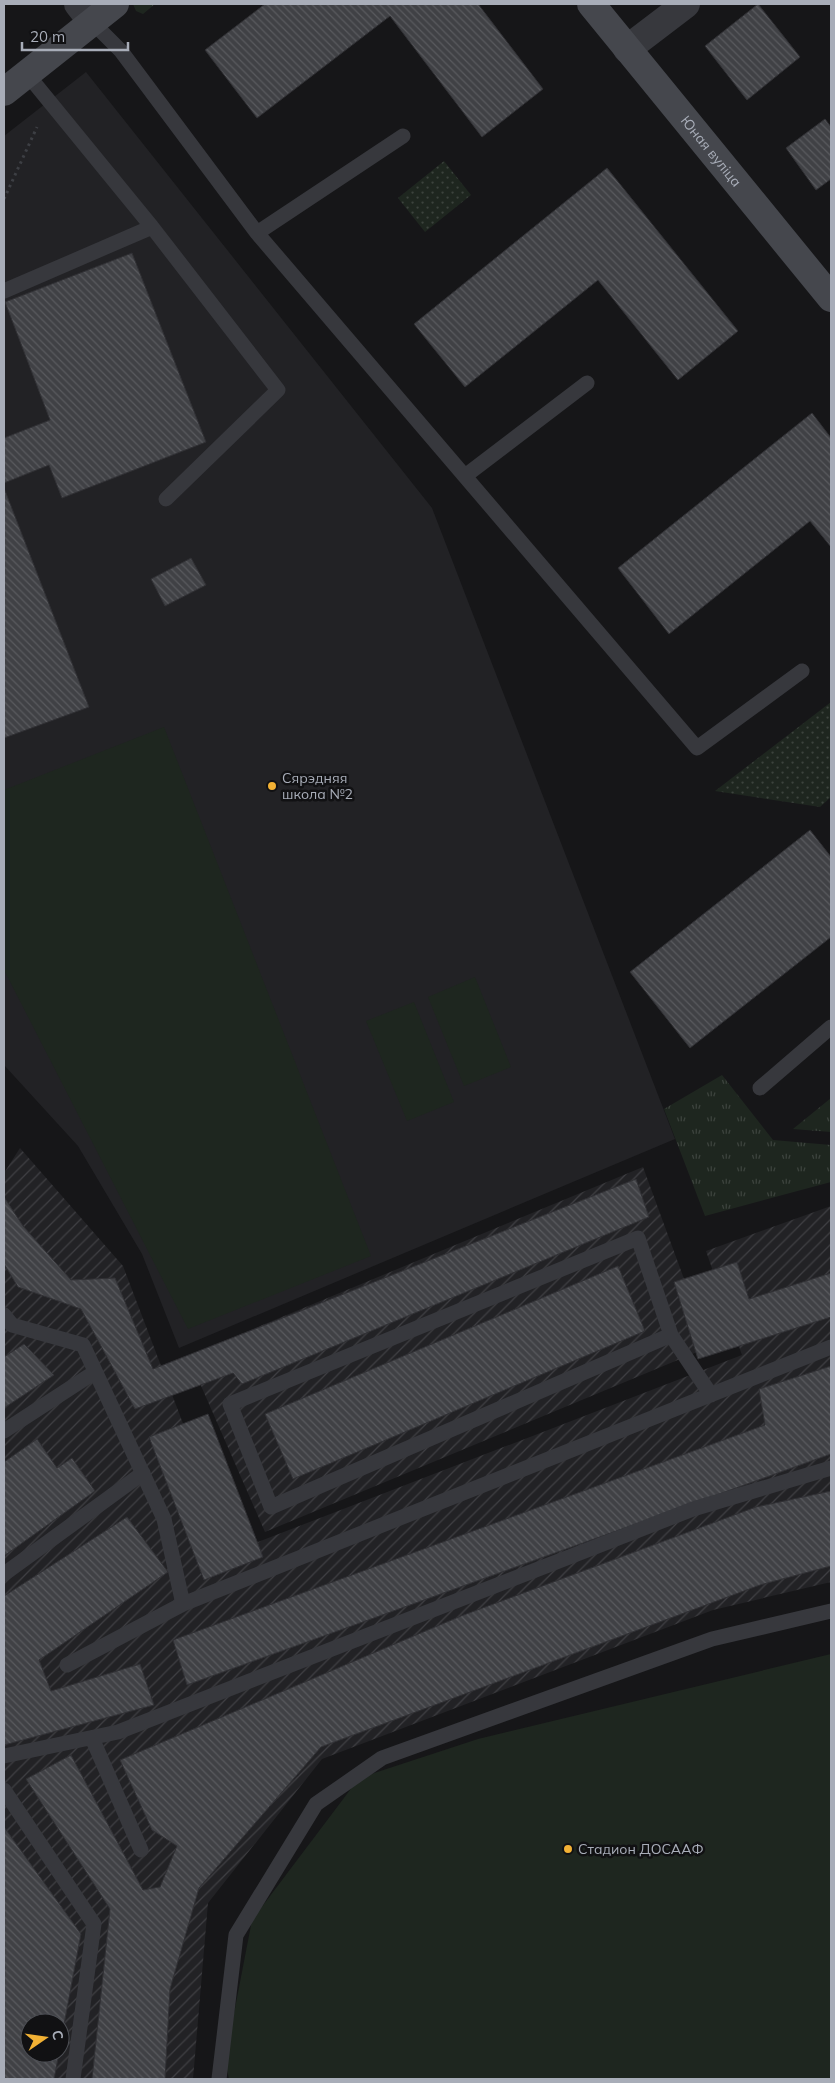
<svg xmlns="http://www.w3.org/2000/svg" width="835" height="2083" viewBox="0 0 835 2083" font-family="Mulish,sans-serif">
<style>
.built{fill:#222225}
.industrial{fill:url(#industrial-furrows);fill-rule:evenodd}
.grass{fill:url(#grass-tufts)}
.park{fill:url(#park-dots)}
.pitch{fill:#1e261f}
.building{fill:url(#building-back-hatch);stroke:#303034}
.lines{fill:none;stroke-linecap:round;stroke-linejoin:round}
.path{stroke:#3d3f44;stroke-width:3;stroke-dasharray:2.5 4;stroke-linecap:butt}
.lane{stroke:#37383d;stroke-width:15}
.street{stroke:#37383d;stroke-width:28}
.secondary{stroke:#45474d;stroke-width:28}
.poi-dot{fill:#f2b134;stroke:#111113;stroke-width:2}
.labels{text-anchor:middle;stroke-width:5;stroke-linejoin:round;paint-order:stroke}
.street-label{font-size:14px;fill:#a8adb8;stroke:#111113}
.poi-label{font-size:14px;fill:#a8adb8;stroke:#111113;text-anchor:start}
</style>
<defs>
<pattern id="industrial-furrows" width="10" height="10" patternUnits="userSpaceOnUse" patternTransform="scale(1.25)"><rect width="10" height="10" fill="#222225"/><path d="M-1 1l2-2M0 10L10 0M9 11l2-2" fill="none" stroke="#3f3f43"/></pattern>
<pattern id="grass-tufts" width="24" height="20" patternUnits="userSpaceOnUse" patternTransform="scale(1.25)"><rect width="24" height="20" fill="#1e261f"/><path d="M3 7l-1-3M5 7V3M7 7l1-3M15 17l-1-3M17 17v-4M19 17l1-3" fill="none" stroke="#3c433d"/></pattern>
<pattern id="park-dots" width="8" height="8" patternUnits="userSpaceOnUse" patternTransform="scale(1.25)"><rect width="8" height="8" fill="#1e261f"/><path d="M2 2h.1M6 6h.1" fill="none" stroke="#3c433d" stroke-width="1.8" stroke-linecap="round"/></pattern>
<pattern id="building-back-hatch" width="6" height="6" patternUnits="userSpaceOnUse" patternTransform="scale(1.25)"><rect width="6" height="6" fill="#404145"/><path d="M-1 5l2 2M0 0l6 6M5-1l2 2" fill="none" stroke="#595a5e"/></pattern>
</defs>
<rect width="100%" height="100%" fill="#161618"/>
<path class="built" d="M86,72L432,508L675,1139L179,1348L142,1254L78,1146L4,1065V136Z"/>
<path class="industrial" d="M20,1148L123,1266L232,1552L742,1355L706,1251L831,1206V1582L713,1610L322,1759L208,1903L193,2079H4V1173ZM30,2023H60V2053H30Z
M643,1167L709,1347L265,1532L188,1356Z"/>
<path class="grass" d="M133,4H155L143,14L136,11Z
M722,1075L773,1140L831,1145V1182L705,1216L664,1109Z
M831,1098V1132L793,1129Z"/>
<path class="park" d="M444,161L471,195L425,232L398,198Z
M831,702V797L820,807L715,791Z"/>
<path class="pitch" d="M164,727L371,1256L188,1329L4,970V790Z
M475,977L511,1067L464,1086L428,997Z
M414,1002L454,1102L407,1121L366,1021Z
M831,1654V2079H229L225,2060L252,1920L359,1778L478,1739Z"/>
<path class="building" d="M265,4H478L543,89L482,137L390,16L257,118L205,50Z
M758,4L800,57L747,100L705,46Z
M825,119L831,127V179L816,190L786,148Z
M607,168L738,331L678,380L598,280L465,387L414,324Z
M132,253L206,442L62,498L49,465L4,483V438L50,420L5,302Z
M812,413L831,438V547L810,521L669,634L618,568Z
M4,488L89,707L4,738Z
M191,558L206,585L165,606L151,579Z
M810,830L831,857V937L690,1048L630,972Z
M636,1179L649,1217L242,1384L233,1373L135,1409L81,1309L18,1287L4,1264V1197L23,1226L71,1280L115,1278L153,1369Z
M737,1262L749,1299L831,1273V1317L698,1359L674,1282Z
M618,1266L645,1331L293,1479L265,1414Z
M24,1344L54,1375L4,1408V1357Z
M831,1366V1454L187,1685L173,1640L765,1425L759,1389Z
M208,1414L263,1557L204,1580L149,1437Z
M37,1439L57,1468L72,1458L95,1491L4,1556V1462Z
M831,1491V1566L760,1585L321,1747L199,1888L170,1989L165,2079H92L110,1909L26,1779L71,1755L143,1890L160,1887L177,1846L152,1830L120,1760L461,1616L756,1507Z
M127,1517L168,1572L39,1660L51,1691L140,1664L154,1705L4,1745V1596Z
M4,1827L81,1934L60,2046V2023H30V2053H59L54,2079H4V1974L5,1967L4,1965Z"/>
<g class="lines">
<path class="path" d="M4,199L37,127"/>
<path class="lane" d="M92,22L121,51L257,233L697,748L802,671
M27,74L152,227L278,390L166,499
M257,233L403,136
M4,291L152,227
M465,476L587,383
M760,1088L831,1027
M4,1315L12,1325L83,1345L164,1519L183,1604
M671,1335L271,1507L230,1404L638,1238L671,1335L711,1395
M4,1431L95,1372
M4,1574L143,1473
M67,1665L183,1604L831,1347
M92,1738L141,1850
M4,1756L118,1732L693,1509L831,1468
M4,1790L94,1924L73,2079
M219,2079L236,1935L316,1804L382,1758L712,1639L831,1611"/>
<path class="street" d="M78,4L92,22
M627,49L686,4"/>
<g class="secondary">
<path id="s1" d="M591,4L831,298"/>
<path d="M4,92L115,4"/>
</g>
</g>
<g class="poi-dot">
<circle cx="272" cy="786" r="5"/>
<circle cx="568" cy="1849" r="5"/>
</g>
<g class="labels">
<g class="street-label">
<text dy="5" stroke="none"><textPath href="#s1" startOffset="190">Юная вуліца</textPath></text>
</g>
<g class="poi-label">
<text x="282" y="783">Сярэдняя<tspan x="282" dy="16">школа №2</tspan></text>
<text x="578" y="1854">Стадион ДОСААФ</text>
</g>
</g>
<rect width="835" height="2083" fill="none" stroke="#a8adb8" stroke-width="10"/>
<g transform="translate(45 2038) rotate(77)"><circle r="24" fill="#111113" stroke="#4d4f55"/>
<path d="M0-4L9 19L0 12L-9 19Z" fill="#f2b134"/>
<text y="-8" font-size="14" font-weight="bold" text-anchor="middle" fill="#a8adb8">С</text>
</g>
<path d="M22 42v8h106v-8" fill="none" stroke="#a8adb8" stroke-width="2.5"/>
<text x="30" y="42" font-size="15" fill="#a8adb8" stroke="#111113" stroke-width="4" paint-order="stroke">20 m</text>
</svg>
